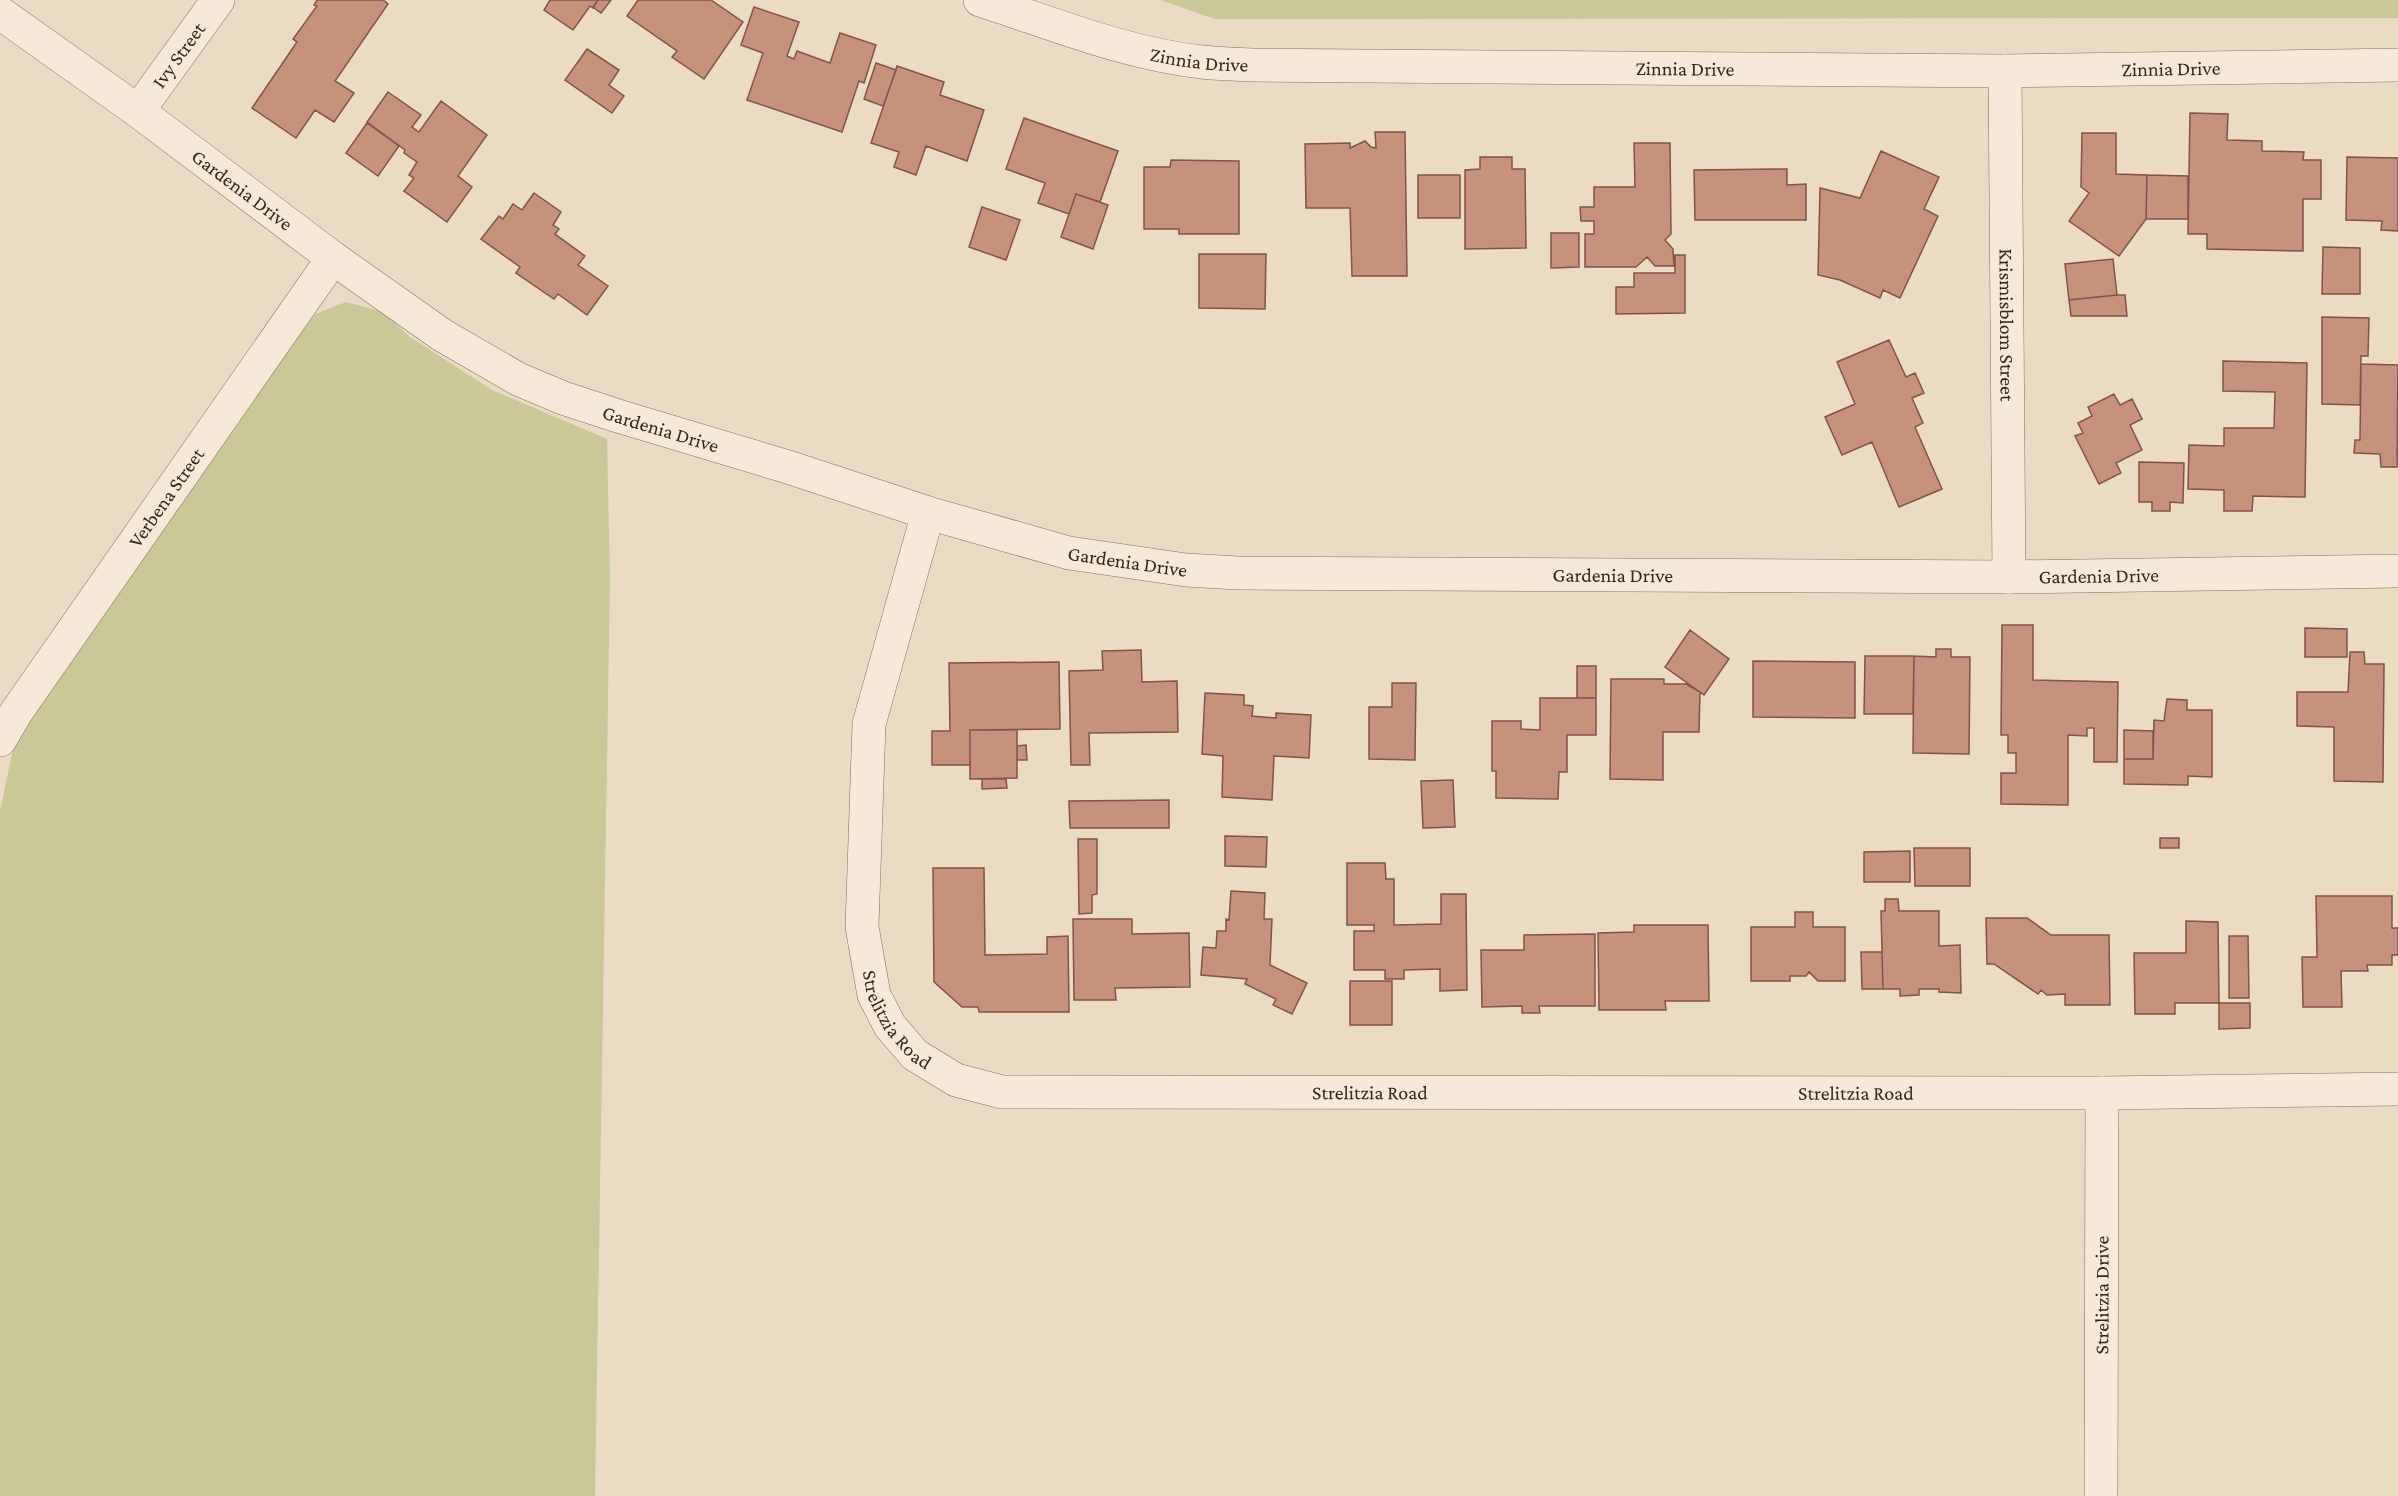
<svg xmlns="http://www.w3.org/2000/svg" width="2398" height="1496" viewBox="0 0 2398 1496" font-family="'Crimson Pro',serif">
<style>
.green{fill:#c8c899}
.building{fill:#c6927d;stroke:#825444;stroke-width:1.5}
.lines{fill:none;stroke-linecap:round;stroke-linejoin:round}
.street-casing{stroke:#846c5c;stroke-width:34}
.street{stroke:#f6e9d7;stroke-width:33}
.labels{text-anchor:middle;stroke-width:4.5;stroke-linejoin:round;paint-order:stroke}
.street-label{font-size:20px;fill:#35271f;stroke:#f3e6d4}
</style>
<rect width="100%" height="100%" fill="#ebdbc5"/>
<path class="green" d="M1160,0H2398V18L1215,19Z
M346,302L384,312L410,337L492,390L607,439L610,578L595,1496H0V811L18,725L315,314Z"/>
<path class="building" d="M317,0H383L388,4L335,81L354,93L334,122L315,110L296,138L252,108L297,42L293,39L317,6L314,5Z
M550,0H598L593,8L590,6L573,30L544,10Z
M598,0H611L601,13L593,7Z
M638,0H711L743,22L704,79L672,57L677,51L627,16Z
M754,7L799,22L787,56L794,59L797,51L830,63L840,33L876,45L864,83L859,81L842,132L747,100L763,53L741,45Z
M587,49L619,70L609,85L624,96L612,113L565,80Z
M876,63L896,70L883,106L864,99Z
M897,66L944,82L940,95L984,110L967,161L926,146L916,175L894,167L899,152L871,143Z
M388,92L421,115L412,127L419,132L441,101L487,135L458,176L472,187L447,222L404,191L414,178L409,175L417,162L404,153L405,150L367,122Z
M2190,113L2228,114L2227,140L2262,141V151L2304,152L2303,160H2321V199H2303V251L2207,249V234H2188Z
M1024,118L1118,151L1100,202L1076,194L1069,214L1038,203L1045,183L1006,169Z
M367,123L399,146L378,176L346,153Z
M1375,132H1405L1407,276H1352L1350,208H1306L1305,144L1350,143V148L1365,141L1371,147L1376,148Z
M2082,133H2116V174L2147,175L2146,219L2119,256L2069,221L2089,193L2081,187Z
M1634,143H1670L1671,234L1665,240L1673,249L1674,266H1655L1647,257L1636,267H1585V234H1594V221H1581L1580,207H1594V187H1635Z
M1881,151L1939,177L1924,209L1938,216L1900,298L1883,290L1880,298L1840,280L1818,275L1820,188L1860,198Z
M1480,157H1512V169H1525L1526,248L1465,249V170L1480,169Z
M2347,157L2398,158V231L2381,230L2382,221L2346,220Z
M1171,160L1239,161V234H1179V229H1144V167H1170Z
M1787,169V185L1806,184V220H1695L1694,170Z
M1418,175H1460V218H1418Z
M2147,175L2188,176V219H2146Z
M534,193L561,212L553,225L559,229L555,234L585,256L578,265L608,286L587,315L558,294L554,299L516,273L520,267L481,239L499,216L503,219L513,204L522,210Z
M1076,194L1108,205L1093,249L1061,237Z
M982,207L1020,220L1006,260L969,247Z
M1551,233H1579V267L1551,268Z
M2323,247L2360,248V294H2322Z
M1199,254H1266L1265,309L1199,308Z
M1675,255H1685V313L1616,314V287H1634V273H1675Z
M2113,259L2117,295L2069,300L2065,264Z
M2117,295H2125L2127,316H2071L2069,300Z
M2322,317L2369,318L2368,356H2361L2360,405L2322,404Z
M1889,340L1906,377L1915,373L1924,393L1912,398L1923,423L1915,427L1942,489L1899,507L1872,442L1842,455L1825,417L1855,404L1837,362Z
M2223,361L2307,363L2305,497L2253,496L2252,511H2224V490L2188,489L2189,445L2224,446V428H2274L2275,392L2223,391Z
M2361,364L2398,365L2397,467H2381L2380,454L2354,453L2355,440H2360Z
M2114,394L2120,405L2132,399L2142,419L2130,425L2142,450L2116,463L2121,473L2099,484L2075,436L2083,433L2078,423L2092,416L2088,407Z
M2139,462L2184,463L2183,503L2170,502V511H2152V502H2139Z
M2002,625H2033V680L2118,682L2117,762H2094V728H2087V736L2068,735V805L2001,804V773H2016V753H2008V735H2001Z
M2305,628L2347,629V657H2305Z
M1690,630L1729,659L1704,695L1665,667Z
M1936,649H1951V657H1970L1969,754L1913,753L1914,656L1936,657Z
M1141,650L1142,682L1177,681L1178,732L1089,733L1090,765H1071L1069,671L1103,670L1102,651Z
M2350,652H2364L2365,664H2384L2383,782L2334,781V727L2297,726V692H2348Z
M1865,656H1914L1913,714H1864Z
M1753,661L1855,662V718L1753,717Z
M1059,662L1060,729L970,730V765H932V731H950L949,663Z
M1577,666H1596V698H1577Z
M1611,679H1664V684H1686L1700,692L1699,732H1663V780L1610,779Z
M1392,683H1416L1415,760L1369,759V707H1392Z
M1205,693L1244,695V705L1253,706L1252,716L1276,718V713L1311,715L1309,758L1274,756L1272,800L1222,797L1223,756L1202,754Z
M1540,698H1596V735H1567V772H1559L1558,799L1496,798V771H1492V721H1521V729L1540,730Z
M2167,699L2187,700V710H2212V777L2188,776V785L2124,784V759H2153L2154,720L2164,721Z
M970,730H1017V778L970,779Z
M2124,730L2153,731V759H2124Z
M1026,745L1027,760H1017V746Z
M982,779H1006L1007,788L982,789Z
M1453,780L1455,827L1423,828L1421,781Z
M1169,800V828H1070L1069,801Z
M1225,836L1267,837L1266,867L1225,866Z
M2160,838H2179V848H2160Z
M1078,839H1097V894L1092,895V913L1079,914Z
M1914,848H1970V886H1915Z
M1910,851V882H1864V852Z
M1347,863H1385L1386,879H1394V925L1441,924V894H1466L1467,990L1440,991V969L1404,970V979H1385V970H1354V931H1374V925H1347Z
M933,868H984L985,955L1047,954V937L1068,936L1069,1012H979L978,1007H962L934,982Z
M1231,891L1265,893L1264,919H1272L1270,965L1307,983L1292,1014L1273,1005L1276,999L1245,984L1247,979L1201,975L1203,947L1216,948L1217,931H1226V919L1229,920Z
M2316,896H2392V928H2398V955H2392V965H2367L2368,971H2341L2342,1007H2303L2302,957H2317Z
M1885,899H1898L1899,911H1939V946L1960,945L1961,993L1939,992V989H1919V995L1900,996V989H1883L1881,911H1885Z
M1795,912H1813V927H1845V981H1818L1809,972L1806,976H1790V981H1751V927H1795Z
M1986,918H2027L2051,935H2109L2110,1005H2065V994L2047,995L2041,990L2038,994L1994,964H1987Z
M1073,919H1132V934L1189,933L1190,987L1115,988L1116,1000H1074Z
M2186,921L2218,922L2219,1003H2175V1014H2135L2134,953H2186Z
M1634,925H1708L1709,1001H1665L1666,1010H1599L1598,933L1634,932Z
M1595,934V1006H1539L1540,1013H1522V1006L1482,1007L1481,950H1524V935Z
M2229,936H2248L2249,998H2229Z
M1861,952H1882L1883,989H1862Z
M1350,981H1392V1025H1350Z
M2219,1003H2250V1028L2219,1029Z"/>
<g class="lines">
<g class="street-casing">
<g id="street">
<path id="s1" d="M980,0C1052,23 1126,54 1202,62C1219,64 1236,64 1253,65L2005,71L2398,65"/>
<path id="s2" d="M0,13L138,111L333,258L442,335L518,379L563,398L618,416L788,467L928,513L1069,553L1186,570L1238,573L2009,577L2398,571"/>
<path id="s3" d="M2005,71L2009,577"/>
<path id="s4" d="M138,111L218,0"/>
<path id="s5" d="M928,513L869,724L862,927L874,995L890,1026L915,1055L956,1080L1002,1092L2102,1093L2398,1089"/>
<path id="s6" d="M0,740L17,711L333,258"/>
<path id="s7" d="M2101,1496L2102,1093"/>
</g>
</g>
<use href="#street" class="street"/>
</g>
<g class="labels">
<g class="street-label">
<text dy="7" stroke="none"><textPath href="#s4" startOffset="69">Ivy Street</textPath></text>
<text dy="7" stroke="none"><textPath href="#s1" startOffset="228">Zinnia Drive</textPath></text>
<text dy="7" stroke="none"><textPath href="#s1" startOffset="714">Zinnia Drive</textPath></text>
<text dy="7" stroke="none"><textPath href="#s1" startOffset="1200">Zinnia Drive</textPath></text>
<text dy="7" stroke="none"><textPath href="#s2" startOffset="300">Gardenia Drive</textPath></text>
<text dy="7" stroke="none"><textPath href="#s3" startOffset="254">Krismisblom Street</textPath></text>
<text dy="7" stroke="none"><textPath href="#s2" startOffset="786">Gardenia Drive</textPath></text>
<text dy="7" stroke="none"><textPath href="#s6" startOffset="294">Verbena Street</textPath></text>
<text dy="7" stroke="none"><textPath href="#s2" startOffset="1272">Gardenia Drive</textPath></text>
<text dy="7" stroke="none"><textPath href="#s2" startOffset="1758">Gardenia Drive</textPath></text>
<text dy="7" stroke="none"><textPath href="#s2" startOffset="2244">Gardenia Drive</textPath></text>
<text dy="7" stroke="none"><textPath href="#s5" startOffset="524">Strelitzia Road</textPath></text>
<text dy="7" stroke="none"><textPath href="#s5" startOffset="1028">Strelitzia Road</textPath></text>
<text dy="7" stroke="none"><textPath href="#s5" startOffset="1514">Strelitzia Road</textPath></text>
<text dy="7" stroke="none"><textPath href="#s7" startOffset="201">Strelitzia Drive</textPath></text>
</g>
</g>
</svg>
